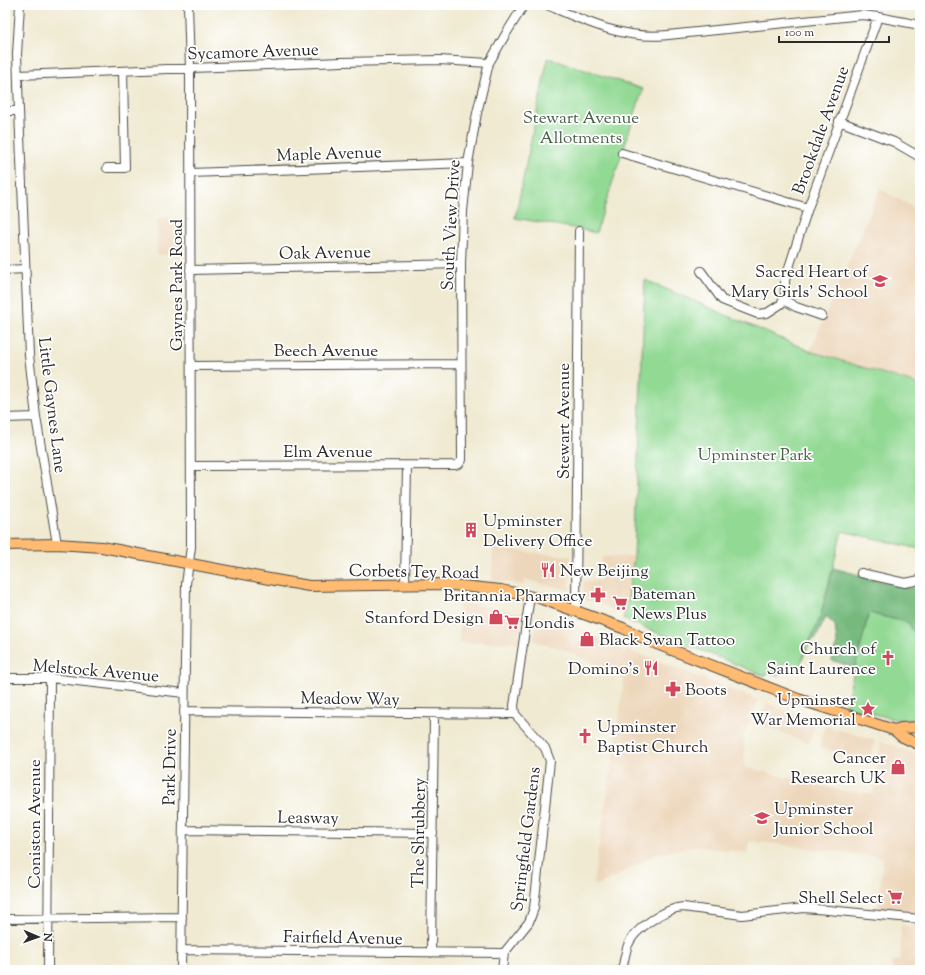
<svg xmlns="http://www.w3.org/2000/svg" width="925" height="975" viewBox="0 0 925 975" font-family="'Sorts Mill Goudy',serif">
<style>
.built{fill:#edd7bb}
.green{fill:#92d993;stroke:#5e825f}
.forest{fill:#75b97d;stroke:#507254}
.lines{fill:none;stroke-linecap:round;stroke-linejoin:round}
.minor-casing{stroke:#494844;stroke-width:10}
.major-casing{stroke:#494844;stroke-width:12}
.minor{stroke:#fff;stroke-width:8}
.major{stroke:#ffbb71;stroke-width:10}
.labels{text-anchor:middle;stroke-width:3.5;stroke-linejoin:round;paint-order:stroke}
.street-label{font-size:17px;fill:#2b2b2b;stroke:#fff}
.park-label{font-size:17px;fill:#4a5f4a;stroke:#fff}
.poi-label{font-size:17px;fill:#2b2b2b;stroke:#fff;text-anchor:end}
</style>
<rect width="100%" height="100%" fill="#fff"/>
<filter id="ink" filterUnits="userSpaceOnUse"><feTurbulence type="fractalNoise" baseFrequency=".025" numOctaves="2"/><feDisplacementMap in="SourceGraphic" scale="8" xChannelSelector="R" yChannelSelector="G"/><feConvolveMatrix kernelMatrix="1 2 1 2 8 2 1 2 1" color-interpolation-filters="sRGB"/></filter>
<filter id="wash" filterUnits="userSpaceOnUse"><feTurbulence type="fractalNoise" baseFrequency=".012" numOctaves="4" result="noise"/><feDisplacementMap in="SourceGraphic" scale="16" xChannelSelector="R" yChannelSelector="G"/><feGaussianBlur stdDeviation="0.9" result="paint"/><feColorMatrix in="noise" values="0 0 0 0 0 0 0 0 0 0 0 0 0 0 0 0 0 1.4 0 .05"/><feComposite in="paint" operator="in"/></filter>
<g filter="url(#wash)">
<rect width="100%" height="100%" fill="#f0ead2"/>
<path class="built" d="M880,189L920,211V385L810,351Z
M157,218H180V255H157Z
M493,548L547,554L571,556L570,590L525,580L524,585L492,580Z
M634,556L627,605L624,616L593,599L591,602L583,599V581H600L602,557Z
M460,602L523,613L518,642L459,643Z
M540,615L577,627L623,650V652L625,653V650L651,658L758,700L744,736L745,767L850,793V791L873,794L881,741L920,756V913L878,908L883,857L750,841L748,853L695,846L656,854L599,885L593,884L617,732L624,679L565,650L533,641L538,616Z
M767,703L816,722L809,743L758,724Z
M825,726L875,740L869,762L819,747Z
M901,925L920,927V970H893L891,962L900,960Z"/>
<path class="green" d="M548,58L643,89L596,233L579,229L515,218Z
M645,280L810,351L920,385V549L842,531L820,618L799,667L784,662L778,676L768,672L765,676L623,619L627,605L634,556Z
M869,613L909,623L912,630L920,632V721L894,719L870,713V709L866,708L864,711L845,706Z"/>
<path class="forest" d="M833,568L908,588L920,587V632L912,630L909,623L869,613L855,668L831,660L837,643L835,625L826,617L816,638L810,641L820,618Z"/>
</g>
<g filter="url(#ink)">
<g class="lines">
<g class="minor-casing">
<path id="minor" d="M20,5L17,54L19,111L29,355L36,417L57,544
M547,5C587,22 624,40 668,35L863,15L878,17L920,25
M18,75L342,62L439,60L489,63
M5,111H19
M839,121L894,142L920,157
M622,153L808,208
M107,168H125L123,71
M190,173L468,163
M5,270L25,269
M190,270L461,264
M701,271L722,300L750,311L758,314L767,313L781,304L785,295V280L808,208L878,17
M784,300L796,307L822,316
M191,366L461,364
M5,418L36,417
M191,466L455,465L459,464L462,460L461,264L463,211L468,163L477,113L489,63L507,32L524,5
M861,573L905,583L920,580
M405,584L407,466
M576,611L579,231
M5,678H50L184,693
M184,711L515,714
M183,830L433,833
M5,919L182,917
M182,950L504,953
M431,953L434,714
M48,970L50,678
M181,970L186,584L191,547L190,68L188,5
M502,970L504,953L529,922L534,908L550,761L545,748L515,714L514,706L530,596
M622,970C624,962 625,953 628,945C634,929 666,908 683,907L742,915L804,908L828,910L920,919"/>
</g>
<g class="major-casing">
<path id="major" d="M5,545L57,544L102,547L264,578L309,586L442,584L501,590L542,599L623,628L649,641L798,699L894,730L901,736L920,745
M894,730L901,728L920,727"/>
</g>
<use href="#minor" class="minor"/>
<use href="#major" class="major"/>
</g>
</g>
<defs>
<g id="school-bare" transform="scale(1.2)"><path d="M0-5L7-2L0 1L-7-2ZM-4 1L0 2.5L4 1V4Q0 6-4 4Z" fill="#d1495b" stroke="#fff" stroke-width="2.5" paint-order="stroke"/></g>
<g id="building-bare" transform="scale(1.2)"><path d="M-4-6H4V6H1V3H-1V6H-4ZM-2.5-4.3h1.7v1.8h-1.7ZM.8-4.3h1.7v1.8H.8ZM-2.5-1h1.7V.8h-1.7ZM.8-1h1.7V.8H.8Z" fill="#d1495b" stroke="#fff" stroke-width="2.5" paint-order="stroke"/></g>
<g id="restaurant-bare" transform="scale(1.2)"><path d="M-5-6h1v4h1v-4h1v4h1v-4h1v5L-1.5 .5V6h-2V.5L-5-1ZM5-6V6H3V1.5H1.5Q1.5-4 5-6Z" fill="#d1495b" stroke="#fff" stroke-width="2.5" paint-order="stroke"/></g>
<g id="pharmacy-bare" transform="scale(1.2)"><path d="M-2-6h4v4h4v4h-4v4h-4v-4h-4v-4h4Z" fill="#d1495b" stroke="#fff" stroke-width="2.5" paint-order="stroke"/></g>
<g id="supermarket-bare" transform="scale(1.2)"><path d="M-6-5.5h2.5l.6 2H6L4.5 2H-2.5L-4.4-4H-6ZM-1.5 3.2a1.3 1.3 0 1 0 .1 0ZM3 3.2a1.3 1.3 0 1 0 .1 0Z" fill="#d1495b" stroke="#fff" stroke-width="2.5" paint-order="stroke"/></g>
<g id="shop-bare" transform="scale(1.2)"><path d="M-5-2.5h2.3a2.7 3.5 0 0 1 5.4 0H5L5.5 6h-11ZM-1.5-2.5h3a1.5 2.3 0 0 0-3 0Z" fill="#d1495b" stroke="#fff" stroke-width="2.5" paint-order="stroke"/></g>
<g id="church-bare" transform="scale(1.2)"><path d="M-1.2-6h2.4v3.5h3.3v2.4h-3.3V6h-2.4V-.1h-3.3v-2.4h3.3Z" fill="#d1495b" stroke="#fff" stroke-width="2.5" paint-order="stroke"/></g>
<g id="sight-bare" transform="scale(1.2)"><path d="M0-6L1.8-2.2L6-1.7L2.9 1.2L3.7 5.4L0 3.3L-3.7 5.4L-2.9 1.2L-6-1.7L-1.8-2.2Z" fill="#d1495b" stroke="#fff" stroke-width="2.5" paint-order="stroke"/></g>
</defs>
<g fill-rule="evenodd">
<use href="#school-bare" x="880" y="281"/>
<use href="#building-bare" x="471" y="530"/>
<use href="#restaurant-bare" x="548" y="570"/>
<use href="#pharmacy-bare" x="598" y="595"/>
<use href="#supermarket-bare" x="620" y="603"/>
<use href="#shop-bare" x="496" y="617"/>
<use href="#supermarket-bare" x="512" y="622"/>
<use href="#shop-bare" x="587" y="639"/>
<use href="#church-bare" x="888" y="658"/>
<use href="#restaurant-bare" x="651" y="668"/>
<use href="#pharmacy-bare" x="673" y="689"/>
<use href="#sight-bare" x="868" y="709"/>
<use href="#church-bare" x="585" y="736"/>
<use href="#shop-bare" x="898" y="767"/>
<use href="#school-bare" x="762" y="818"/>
<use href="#supermarket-bare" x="895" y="897"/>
</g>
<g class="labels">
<g class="street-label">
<text transform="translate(253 51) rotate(-2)" y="6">Sycamore Avenue</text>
<text transform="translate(820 130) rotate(-70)" y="6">Brookdale Avenue</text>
<text transform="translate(329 153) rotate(-2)" y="6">Maple Avenue</text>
<text transform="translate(450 225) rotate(-87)" y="6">South View Drive</text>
<text transform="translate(325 252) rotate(-1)" y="6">Oak Avenue</text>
<text transform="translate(176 285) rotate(-90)" y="6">Gaynes Park Road</text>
<text x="326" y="356">Beech Avenue</text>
<text transform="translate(53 405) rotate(83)" y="6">Little Gaynes Lane</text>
<text transform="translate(563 421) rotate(-90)" y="6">Stewart Avenue</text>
<text x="328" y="457">Elm Avenue</text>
<text transform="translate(414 571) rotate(1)" y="6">Corbets Tey Road</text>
<text transform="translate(96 670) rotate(5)" y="6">Melstock Avenue</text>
<text transform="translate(350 698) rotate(1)" y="6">Meadow Way</text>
<text transform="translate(169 767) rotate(-89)" y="6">Park Drive</text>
<text transform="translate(308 817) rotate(1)" y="6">Leasway</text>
<text transform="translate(34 824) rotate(-90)" y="6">Coniston Avenue</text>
<text transform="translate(418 833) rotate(-89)" y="6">The Shrubbery</text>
<text transform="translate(525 839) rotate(-83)" y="6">Springfield Gardens</text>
<text transform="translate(343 937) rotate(1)" y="6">Fairfield Avenue</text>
</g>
<g class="park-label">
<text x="581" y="123">Stewart Avenue<tspan x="581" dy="20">Allotments</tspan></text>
<text x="755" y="460">Upminster Park</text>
</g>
<g class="poi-label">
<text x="868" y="277">Sacred Heart of<tspan x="868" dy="20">Mary Girls' School</tspan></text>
<text x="483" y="526" text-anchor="start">Upminster<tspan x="483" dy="20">Delivery Office</tspan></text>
<text x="560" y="576" text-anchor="start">New Beijing</text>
<text x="632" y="599" text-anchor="start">Bateman<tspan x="632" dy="20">News Plus</tspan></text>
<text x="586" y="601">Britannia Pharmacy</text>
<text x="484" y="623">Stanford Design</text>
<text x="524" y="628" text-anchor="start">Londis</text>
<text x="599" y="645" text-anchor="start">Black Swan Tattoo</text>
<text x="876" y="654">Church of<tspan x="876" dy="20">Saint Laurence</tspan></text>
<text x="639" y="674">Domino's</text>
<text x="685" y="695" text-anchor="start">Boots</text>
<text x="856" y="705">Upminster<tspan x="856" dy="20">War Memorial</tspan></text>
<text x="597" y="732" text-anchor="start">Upminster<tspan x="597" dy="20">Baptist Church</tspan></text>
<text x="886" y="763">Cancer<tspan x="886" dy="20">Research UK</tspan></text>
<text x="774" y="814" text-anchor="start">Upminster<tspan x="774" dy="20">Junior School</tspan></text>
<text x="883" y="903">Shell Select</text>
</g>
</g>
<rect width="925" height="975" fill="none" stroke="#fff" stroke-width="20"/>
<g transform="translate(38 937) rotate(92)" stroke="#ffffff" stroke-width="3" paint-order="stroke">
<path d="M0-3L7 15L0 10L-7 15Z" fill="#2b2b2b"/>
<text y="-6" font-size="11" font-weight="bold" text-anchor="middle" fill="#2b2b2b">N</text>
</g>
<path d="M779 36v6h110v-6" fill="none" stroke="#2b2b2b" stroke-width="2"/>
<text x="785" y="36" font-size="12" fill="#2b2b2b" stroke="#ffffff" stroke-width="3" paint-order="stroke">100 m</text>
</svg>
